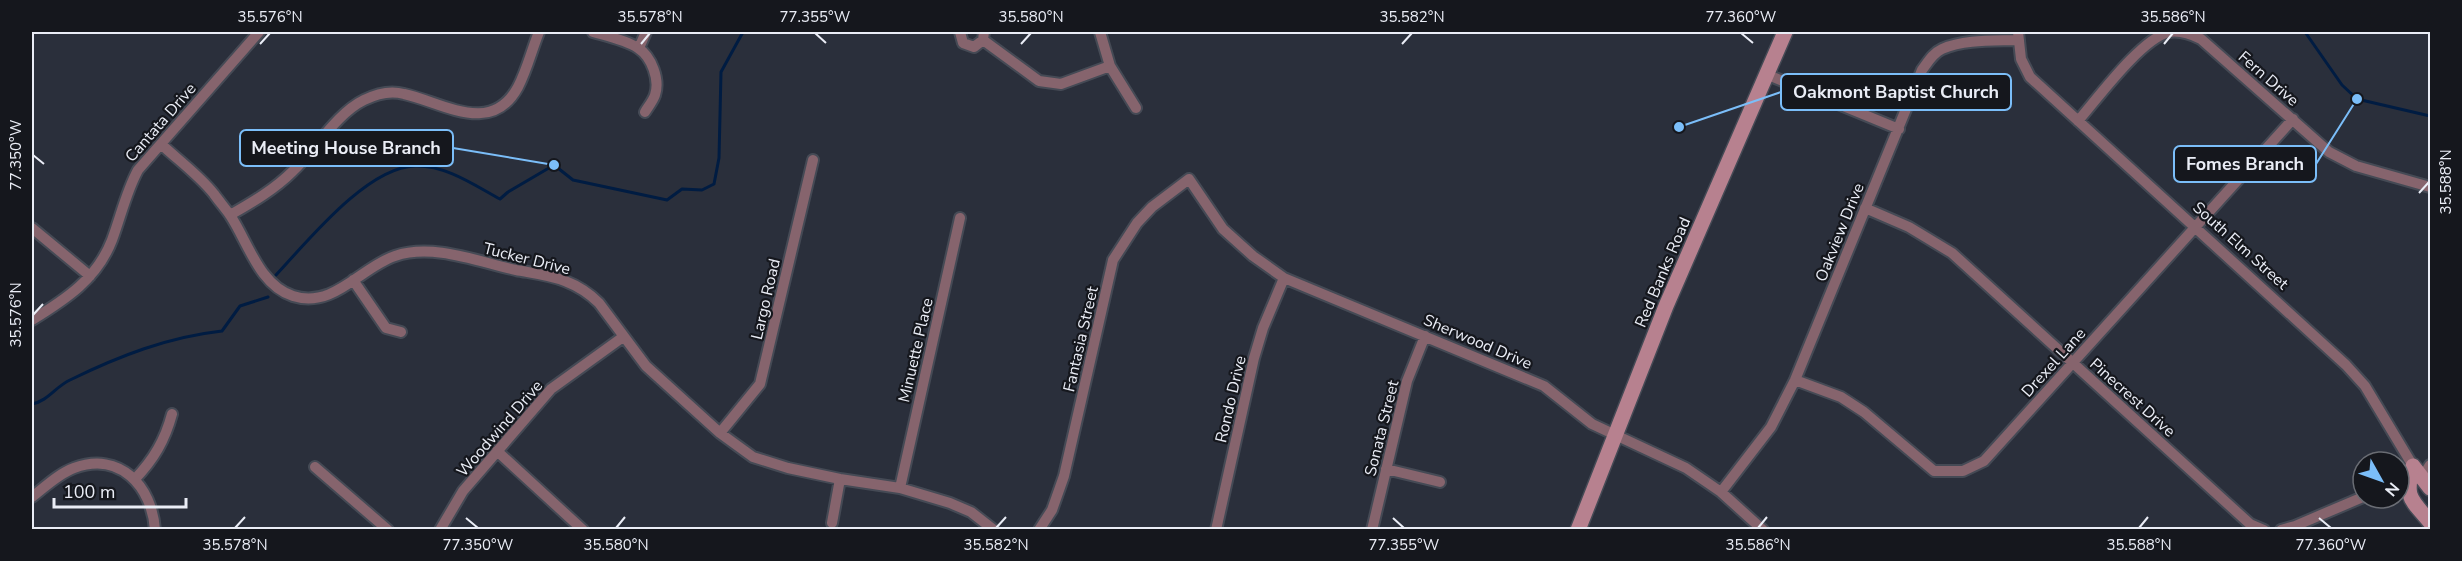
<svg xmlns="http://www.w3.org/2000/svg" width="2462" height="561" viewBox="0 0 2462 561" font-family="'Nunito Sans',sans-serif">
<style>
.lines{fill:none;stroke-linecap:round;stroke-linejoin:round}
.stream{stroke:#001c42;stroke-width:3}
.street-casing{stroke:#454a55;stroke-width:14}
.secondary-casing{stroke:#454a55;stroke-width:18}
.street{stroke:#86646d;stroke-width:10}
.secondary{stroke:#b7818f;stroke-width:15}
.ticks{fill:none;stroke:#eaedf6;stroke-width:2}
.labels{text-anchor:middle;stroke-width:4.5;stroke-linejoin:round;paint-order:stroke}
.street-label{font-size:16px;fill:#eaedf6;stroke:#15171d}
.leader{fill:none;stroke:#7bbef9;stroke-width:2}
.callout-dot{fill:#7bbef9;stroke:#15171d;stroke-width:2}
.callout{fill:#15171d;stroke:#7bbef9;stroke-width:2}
.callout-label{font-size:18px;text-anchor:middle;font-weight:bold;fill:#eaedf6}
.neatline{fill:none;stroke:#eaedf6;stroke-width:2}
.ticks-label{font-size:15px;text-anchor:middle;fill:#eaedf6}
</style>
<rect width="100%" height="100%" fill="#2a2f3b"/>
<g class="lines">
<path class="stream" d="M2305,32L2342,85L2357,99L2430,116
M276,275C307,242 367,167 415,166C446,165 474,185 500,199L508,192L554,165L573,180L667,200L682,189L702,190L714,184L719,158L721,72L743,32
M32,404C48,401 55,387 70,380C119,356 168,337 222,331L240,306L268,297"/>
<g class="street-casing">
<path id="street" d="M593,32C607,36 626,40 638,48C652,57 660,80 655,95C653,101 648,107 645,112
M960,32L963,43L974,47L983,40L984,32
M1100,32L1110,66L1136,108
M2018,32L2021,59L2030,77L2346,365L2365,386L2413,466
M983,40L1039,81L1061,84L1110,66
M639,48L646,32
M1768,75L1899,129
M2078,121C2098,98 2141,39 2169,32C2181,30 2191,34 2201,39L2329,152L2356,166L2430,187
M161,144C178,160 199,175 214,194C219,201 225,208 230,215C248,242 259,285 293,296C334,309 361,267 395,256C433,243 479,262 516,270C532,273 550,275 565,281C578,286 589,293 599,303L646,366L720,433L753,457L788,468L840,479L900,488L950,503L971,512L994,530
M1865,208L1909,227L1952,253L2250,524L2264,530
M230,215C253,202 275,189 293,171C315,150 337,113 364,100C376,94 390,90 404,94C442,102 491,137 518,87C527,70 532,49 539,32
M32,228L90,276
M353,280L386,328L401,332
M32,320C66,299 97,279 112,240C121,216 126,192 138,170L259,32
M1795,380L1841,397L1864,412L1934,471H1963L1984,461L2293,119
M720,433L760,384L813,160
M497,451L583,530
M315,467L388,530
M1386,469L1440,482
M135,479C154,459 165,440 172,414
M2399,484C2412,482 2424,476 2430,465
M900,488L960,218
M1721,492L1771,427L1795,380L1922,70C1928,62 1933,53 1942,49C1965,39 1995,41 2019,40
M32,497C45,487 58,474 74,468C120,451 152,486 155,530
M832,523L840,479
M440,530L463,491L551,389L623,337
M1039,530L1052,510L1064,476L1113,260L1137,223L1152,207L1189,179L1223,229L1253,256L1284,278L1544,386L1592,424L1686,468L1721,492L1763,530
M1216,530L1254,358L1263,328L1284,278
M1372,530L1407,381L1425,336
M2281,530L2295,526L2363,497"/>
</g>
<g class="secondary-casing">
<path id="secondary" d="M2413,466C2404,498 2411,499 2430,522
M2413,466L2430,488
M1578,530L1666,306L1785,32"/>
</g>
<use href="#street" class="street"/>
<use href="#secondary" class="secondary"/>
</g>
<path class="ticks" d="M815,33L826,43M1741,33L1753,43M260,44L270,33M641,44L650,33M1021,44L1031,33M1402,44L1412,33M2164,44L2173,33M33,155L44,164M2419,193L2429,182M33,315L43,304M466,518L478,528M1393,518L1404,528M2319,518L2331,528M235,528L245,517M616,528L625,517M996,528L1006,517M1758,528L1767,517M2139,528L2148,517"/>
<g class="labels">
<g class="street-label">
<text transform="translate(2269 78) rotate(41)" y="6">Fern Drive</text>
<text transform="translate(160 122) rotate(-49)" y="6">Cantata Drive</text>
<text transform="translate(1839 232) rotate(-68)" y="6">Oakview Drive</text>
<text transform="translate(2241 245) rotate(42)" y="6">South Elm Street</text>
<text transform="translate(527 258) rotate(14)" y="6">Tucker Drive</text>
<text transform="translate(1662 272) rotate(-67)" y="6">Red Banks Road</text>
<text transform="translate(765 299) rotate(-77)" y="6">Largo Road</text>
<text transform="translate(1080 339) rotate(-77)" y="6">Fantasia Street</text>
<text transform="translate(1478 341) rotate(23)" y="6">Sherwood Drive</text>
<text transform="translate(915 350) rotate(-77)" y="6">Minuette Place</text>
<text transform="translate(2053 362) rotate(-48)" y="6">Drexel Lane</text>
<text transform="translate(2133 397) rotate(42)" y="6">Pinecrest Drive</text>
<text transform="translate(1230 399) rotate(-77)" y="6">Rondo Drive</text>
<text transform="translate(499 428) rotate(-49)" y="6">Woodwind Drive</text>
<text transform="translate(1381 428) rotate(-76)" y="6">Sonata Street</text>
</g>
</g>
<path class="leader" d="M1679 127L1781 92M554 165L453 148M2357 99L2316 164"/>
<g class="callout-dot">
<circle cx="1679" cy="127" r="6"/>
<circle cx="554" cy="165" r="6"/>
<circle cx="2357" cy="99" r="6"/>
</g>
<g class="callout">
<rect x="1781" y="74" width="230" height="36" rx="6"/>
<rect x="240" y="130" width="213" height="36" rx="6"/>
<rect x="2174" y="146" width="142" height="36" rx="6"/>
</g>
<g class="callout-label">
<text x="1896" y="98">Oakmont Baptist Church</text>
<text x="346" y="154">Meeting House Branch</text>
<text x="2245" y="170">Fomes Branch</text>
</g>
<rect width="2462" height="561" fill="none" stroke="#15171d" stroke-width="66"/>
<g transform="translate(2381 480) rotate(130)"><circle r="28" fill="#15171d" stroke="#6a6d74" stroke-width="1.5"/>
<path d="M0-4.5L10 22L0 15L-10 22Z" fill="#7bbef9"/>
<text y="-9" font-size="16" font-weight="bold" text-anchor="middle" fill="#eaedf6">N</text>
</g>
<path d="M54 498v9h132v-9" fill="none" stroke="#eaedf6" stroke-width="3"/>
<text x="63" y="498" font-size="18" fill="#eaedf6" stroke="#15171d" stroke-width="4.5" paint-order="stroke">100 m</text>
<rect x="33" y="33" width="2396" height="495" class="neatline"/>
<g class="ticks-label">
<text x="270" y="22">35.576°N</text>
<text x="650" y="22">35.578°N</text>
<text x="815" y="22">77.355°W</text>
<text x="1031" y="22">35.580°N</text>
<text x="1412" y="22">35.582°N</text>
<text x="1741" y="22">77.360°W</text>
<text x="2173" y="22">35.586°N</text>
<text transform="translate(16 155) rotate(-90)" y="5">77.350°W</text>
<text transform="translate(2446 182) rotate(-90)" y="5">35.588°N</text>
<text transform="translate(16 315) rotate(-90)" y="5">35.576°N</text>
<text x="235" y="550">35.578°N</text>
<text x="478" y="550">77.350°W</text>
<text x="616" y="550">35.580°N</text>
<text x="996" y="550">35.582°N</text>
<text x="1404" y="550">77.355°W</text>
<text x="1758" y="550">35.586°N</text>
<text x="2139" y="550">35.588°N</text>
<text x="2331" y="550">77.360°W</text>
</g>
</svg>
